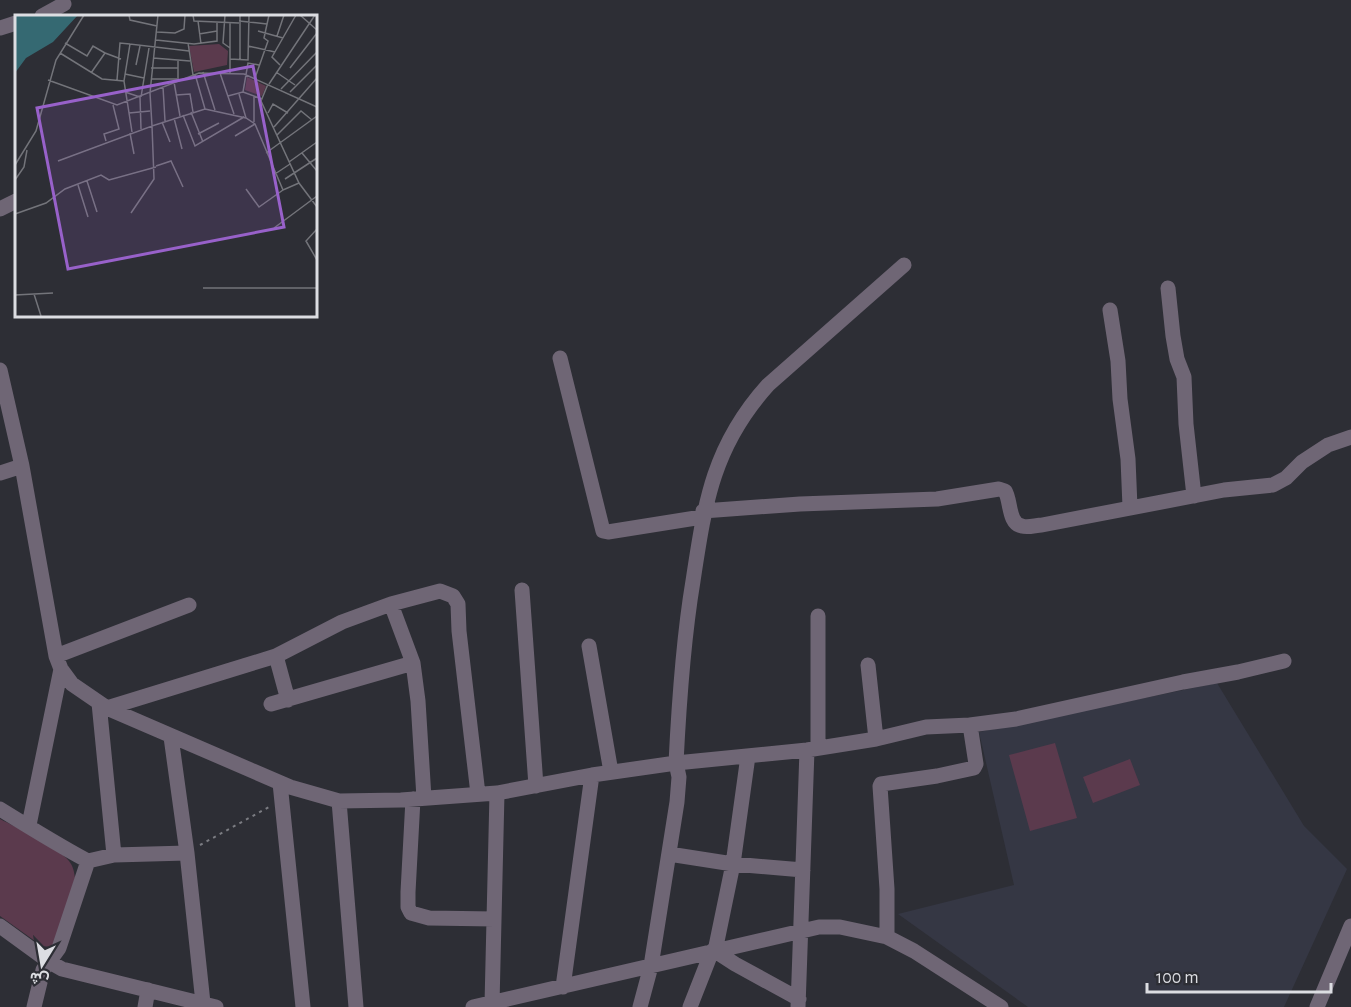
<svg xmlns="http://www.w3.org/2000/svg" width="1351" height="1007" viewBox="0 0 1351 1007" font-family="'Alegreya Sans',Vazirmatn,sans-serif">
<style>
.built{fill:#353744}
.green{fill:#5b3a4d}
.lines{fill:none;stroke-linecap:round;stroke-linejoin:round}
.path{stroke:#7b7c82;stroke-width:2;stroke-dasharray:3 4.5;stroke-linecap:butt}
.minor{stroke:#6f6675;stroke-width:15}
.inset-road{fill:none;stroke:#73747a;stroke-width:1.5}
.view{fill:#9861ca;fill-opacity:0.15;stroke:#9861ca;stroke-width:3}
.inset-edge{fill:none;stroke:#dcdde2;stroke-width:3}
</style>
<rect width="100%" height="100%" fill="#2d2e35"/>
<path class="built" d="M1217,683L1304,826L1347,869L1284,1007H1028L898,914L1014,885L979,732Z"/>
<path class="green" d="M1055,743L1077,818L1030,831L1009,755Z
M1130,759L1140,785L1093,803L1083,777Z
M0,819C16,827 58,847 69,861C73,866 74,871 75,878L54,945L50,947L42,946L0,916Z"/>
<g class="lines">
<path class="path" d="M200,845L269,807"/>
<path class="minor" d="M42,16L64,4
M0,28L16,23
M0,209L16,201
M904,265L768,385C713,446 705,502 693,581C683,641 679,702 676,763L807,750L876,739L926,727L970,725L1016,719L1183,682L1238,672L1284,661
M1168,288L1173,336L1177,359L1184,377L1186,424L1194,496
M1110,310L1118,361L1120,399L1128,459L1130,507
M560,358L603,531L608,532L702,517
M0,370L22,466L56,656L61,669L72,684L107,708L290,787L339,801L401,800L497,793L592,775L676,763L679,777L677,802L651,966L640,1007
M0,473L22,466
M703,511L800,504L937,499L999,489L1005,491C1011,500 1008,524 1022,526C1028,528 1036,525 1042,525L1224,490L1273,485L1286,478L1302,462L1328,445L1351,437
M522,590L536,786
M391,604L413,663L418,701L424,798
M589,646L611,772
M56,656L189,605
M276,656L288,700
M868,665L876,739
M99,703L114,855
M271,704L413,663
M107,708L276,656L342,622L391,604L440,591L453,596L458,604L459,631L478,794
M171,737L187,853L203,1003
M818,748V616
M748,756L733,864L715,951L735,964L799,999
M280,783L303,1007
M413,799L408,892V907L411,913L429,918L494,919
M339,801L356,1007
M0,809C29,827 58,845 88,861
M29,825L61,669
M669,854L733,864L803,870
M0,926L48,961L62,969L216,1007
M887,937V889L880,786L881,784L937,776L974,768L976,764L970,725
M563,987L592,775
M492,1004L497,793
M34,1007L43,970L59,948L88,861L114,855L187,853
M145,1007L148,990
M473,1007L819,927H840L887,937L914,951L1001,1007
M690,1007L712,951
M798,1007L807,750
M1317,1007L1351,926"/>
</g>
<g transform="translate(15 15)">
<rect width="302" height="302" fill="#2d2e35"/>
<path d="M204,29L213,36L212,50L179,57L174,31ZM232,62L251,71L247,81L230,75Z" fill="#5b3a4d"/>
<path d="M0,0H63L38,27L11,43L0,58Z" fill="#356972"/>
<path class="inset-road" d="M114,0L115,5L142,11M143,0L135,78L137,111L190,94L231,103L240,109L268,175L284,168M178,0L179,6L224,8M210,0L208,28L215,33M285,0L302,15M183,6L186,29M224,6L252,9M243,16L268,23M142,17L160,18L169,14L170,0M184,19L202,16M262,21L269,0M141,25L179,29L202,26V7M50,28L72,41L78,31L90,38M173,28L178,60M233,31L260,37M45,38L87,64L109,66M138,43L175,46M215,44L233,45L234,0M225,45V0M121,50L125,31M265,50L257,42L281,0M136,53H163M275,53L302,18M188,57L200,95M261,57L280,70M76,58L90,38L106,44M205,58L219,99M215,58V8M110,59L129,63M180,59L190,94M240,63L253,26L249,23L254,0M136,64H162M33,65L102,90L184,58L229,59L302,92M102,65L105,28L115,29M163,65V46M159,67L165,101M253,69L246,86L284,168L302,192M254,69L300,0M148,72L150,106M266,74L302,37M110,77L125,82L126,114M228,77L247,84M275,77L302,50M224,79L231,103M161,80L175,79L178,97M213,81L228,77L233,48L244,50M126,82L134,33M176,97L188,127M114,98L135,96M253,98L258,89L273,98M168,100L180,131L229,102M159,103L167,134M147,107L155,127M239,107V81M259,112L302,63M117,117L109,66L115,29L174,36M115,118L119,139M183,119L204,108M262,120L286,96L297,105M220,121L240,109M91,126L89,119L104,114L98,90M251,138L302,101M287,138L302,156M43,146L137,111L139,164L116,198M274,147L302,127M0,150L21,116L41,45L69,0M141,151L156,146L168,172M260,159L275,149M270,164L302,143M0,165L9,152L12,135M72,166L82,197M63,170L73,202M231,174L244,192L268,175M0,199L31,188L50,174L86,160L94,165L141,152M259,213L302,181M302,214L291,226L302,245M188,273H302M19,279L26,301M0,280L38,278"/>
<path class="view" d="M238,51L269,212L53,254L22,93Z"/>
<rect width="302" height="302" class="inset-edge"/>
</g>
<g transform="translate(42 965) rotate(191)" stroke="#2d2e35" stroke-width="4.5" paint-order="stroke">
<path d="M0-4.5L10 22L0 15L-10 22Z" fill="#dcdde2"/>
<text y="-9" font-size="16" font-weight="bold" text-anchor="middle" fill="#dcdde2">ش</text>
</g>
<path d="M1147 983v9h184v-9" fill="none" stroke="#dcdde2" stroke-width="3"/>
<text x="1156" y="983" font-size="18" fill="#dcdde2" stroke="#2d2e35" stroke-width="4.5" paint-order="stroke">100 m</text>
</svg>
